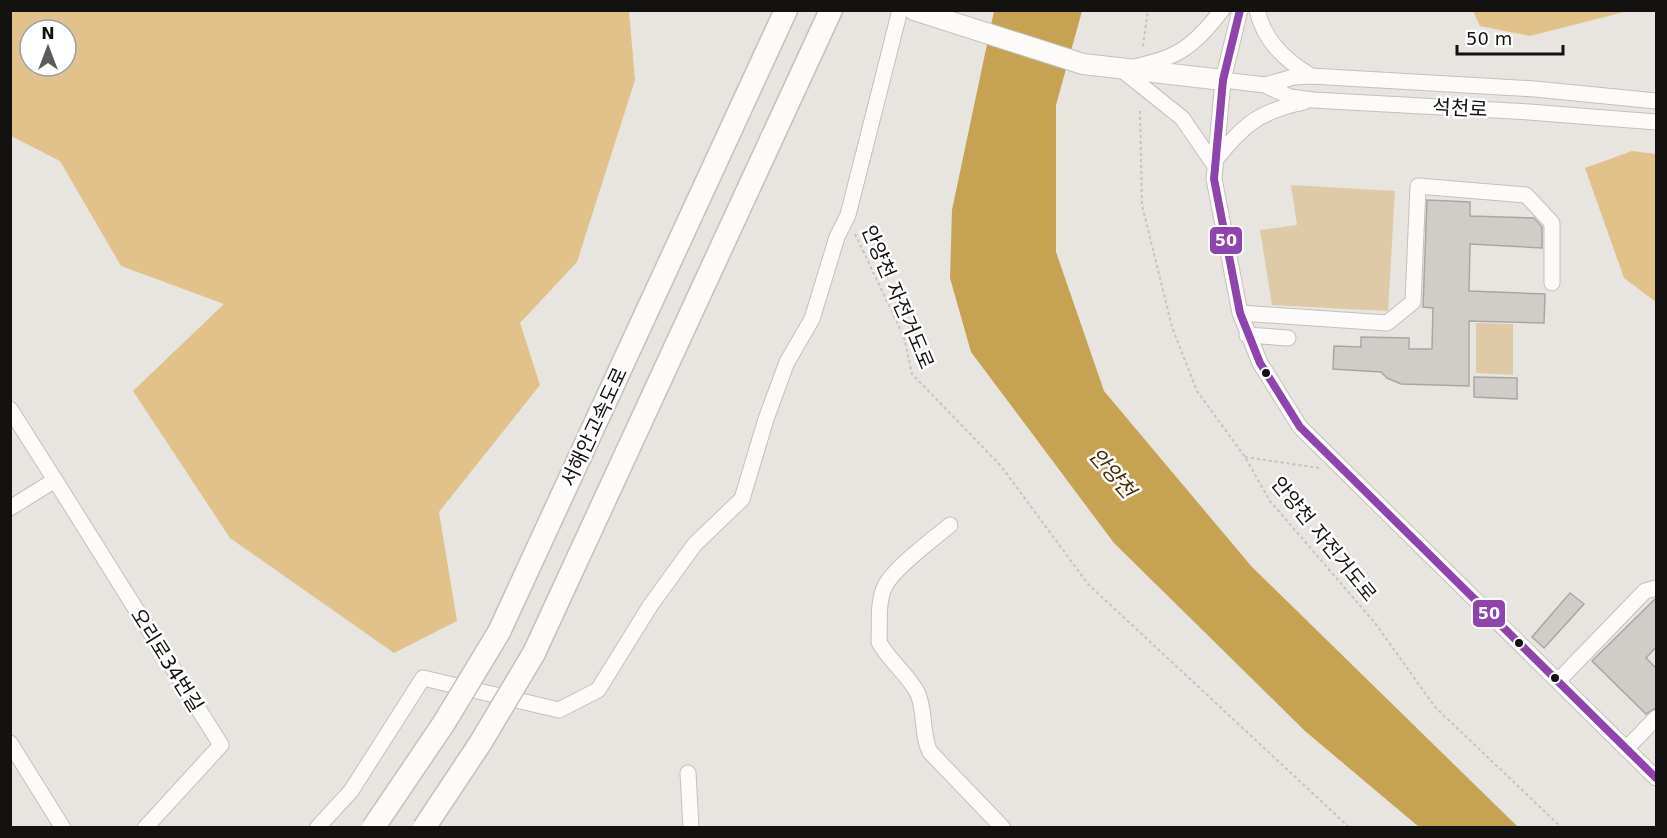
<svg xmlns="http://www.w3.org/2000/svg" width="1667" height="838" viewBox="0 0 1667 838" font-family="'DejaVu Sans','Noto Sans KR',sans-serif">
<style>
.green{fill:#dfcaa7}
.forest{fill:#e1c28b;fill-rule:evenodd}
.water{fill:#c6a253}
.building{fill:#d0cdc9;stroke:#a9a7a4;stroke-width:1.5}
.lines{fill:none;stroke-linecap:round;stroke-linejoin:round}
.minor-casing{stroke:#c4c1bd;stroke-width:17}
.major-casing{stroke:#c4c1bd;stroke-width:22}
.highway-casing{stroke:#c4c1bd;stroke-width:25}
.path{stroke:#c5c4c3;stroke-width:2;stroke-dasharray:3 3;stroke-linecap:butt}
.minor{stroke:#fcfbfa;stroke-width:15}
.major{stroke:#fcfbfa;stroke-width:20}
.highway{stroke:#fcfbfa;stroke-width:22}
.highway-bridge-casing{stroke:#c4c1bd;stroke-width:25;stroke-linecap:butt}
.highway-bridge{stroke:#fcfbfa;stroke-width:22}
.bus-1-casing{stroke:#fff;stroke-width:12}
.bus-1{stroke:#8e44ad;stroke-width:8}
.bus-dot{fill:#141210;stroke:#fff;stroke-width:2}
.labels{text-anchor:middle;stroke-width:5;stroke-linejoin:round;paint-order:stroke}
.street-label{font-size:20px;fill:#141210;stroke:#fff}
.water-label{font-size:21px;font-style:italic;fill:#442f03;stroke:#fff}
.line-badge{stroke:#fff;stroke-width:2}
.badge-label{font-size:16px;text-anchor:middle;font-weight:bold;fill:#fff}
</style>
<rect width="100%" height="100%" fill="#e8e4e0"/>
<path class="green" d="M1291,185L1395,191L1388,311L1272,305L1260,230L1297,225Z
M1476,323L1513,324V375L1476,373Z"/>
<path class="forest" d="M18,11H629L635,80L577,262L520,323L540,385L439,512L457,621L394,653L230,538L133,391L224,304L121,266L60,161L11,136V13ZM30,30H66V66H30Z
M1473,11H1628L1530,36L1480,26Z
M1632,151L1656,154V302L1624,278L1585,168Z"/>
<path class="water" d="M994,11H1082L1056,105V252L1104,391L1252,567L1518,827H1419L1305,731L1114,543L971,352L950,278L952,210Z"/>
<path class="building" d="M1427,200L1470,202V216L1534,218L1542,227V248L1470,244L1469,291L1545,294L1544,323L1469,321V386L1401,384L1387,378L1381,372L1333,369L1334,346L1361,347V337L1409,338V349H1432L1433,308L1423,307Z
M1474,377L1517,378V399L1474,397Z
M1570,593L1584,604L1544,648L1532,637Z
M1656,598V647L1646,658L1656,668V708L1646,714L1592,661Z"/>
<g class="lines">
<g class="minor-casing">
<path id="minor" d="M1222,10C1188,54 1174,58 1122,70L1182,118L1213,163C1243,126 1256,112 1304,102
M1240,10L1223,80L1214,179L1240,313L1260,363L1300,427L1656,778
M1257,10C1264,41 1285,60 1311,76
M1223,80L1265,85L1290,97L1313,100L1529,112L1656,122
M1265,85L1294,77L1311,76L1535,89L1656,101
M1240,313L1387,323L1413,302L1418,186L1526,195L1552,223V283
M1247,335L1288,338
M10,409L55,480L10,508
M55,480L221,745L145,828
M950,525C933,539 894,568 885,586C877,602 880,625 879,642C889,661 909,675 918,694C926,714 921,734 930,752L1003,828
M1558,681L1645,591L1656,588
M10,743L63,828
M1626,749L1656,718
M688,773L691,828
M317,828L351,791L423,678L559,710L598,690L650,606L695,544L742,499L766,419L787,362L812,319L837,237L848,215L900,10"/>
</g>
<g class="major-casing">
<path id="major" d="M914,10L1083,64L1223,80"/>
</g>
<g class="highway-casing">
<path id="highway" d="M499,632L786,10
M534,653L831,10"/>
</g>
<path class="path" d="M1143,46L1148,10
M1140,111L1142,205L1172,327L1197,391L1245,457L1270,501L1375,623L1435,707L1562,828
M855,234L904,337L912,374L1001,466L1088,584L1350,828
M1245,457L1319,468"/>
<use href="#minor" class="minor"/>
<use href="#major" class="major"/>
<use href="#highway" class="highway"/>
<g class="highway-bridge-casing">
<path id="highway-bridge" d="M373,828L444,723L499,632
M424,828L481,742L534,653"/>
</g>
<use href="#highway-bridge" class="highway-bridge"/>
<g class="bus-1-casing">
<path id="bus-1" d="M1240,10L1223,80L1214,179L1240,313L1260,363L1300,427L1656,778"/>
</g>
<use href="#bus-1" class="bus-1"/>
</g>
<g class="bus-dot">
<circle cx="1266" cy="373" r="5"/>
<circle cx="1519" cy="643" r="5"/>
<circle cx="1555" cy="678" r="5"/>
</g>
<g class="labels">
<g class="street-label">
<text transform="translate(1460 108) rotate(3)" y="7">석천로</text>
<text transform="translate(898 297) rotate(67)" y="7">안양천 자전거도로</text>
<text transform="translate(594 427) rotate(-65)" y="7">서해안고속도로</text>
<text transform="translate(1324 539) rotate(51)" y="7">안양천 자전거도로</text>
<text transform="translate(167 660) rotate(58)" y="7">오리로34번길</text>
</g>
<g class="water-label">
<text transform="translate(1112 473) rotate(49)" y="7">안양천</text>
</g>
</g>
<g class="line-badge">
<rect x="1209" y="226" width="34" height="29" rx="6" fill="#8e44ad"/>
<rect x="1472" y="599" width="34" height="29" rx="6" fill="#8e44ad"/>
</g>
<g class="badge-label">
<text x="1226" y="246">50</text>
<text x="1489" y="619">50</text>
</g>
<rect width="1667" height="838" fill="none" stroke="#141210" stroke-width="24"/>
<g transform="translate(48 48)"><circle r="28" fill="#ffffff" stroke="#a1a09f" stroke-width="1.5"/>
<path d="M0-4.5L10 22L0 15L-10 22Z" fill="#5e5c59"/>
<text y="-9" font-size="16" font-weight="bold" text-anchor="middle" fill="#141210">N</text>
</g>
<path d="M1457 45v9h106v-9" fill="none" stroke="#141210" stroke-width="3"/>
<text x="1466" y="45" font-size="18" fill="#141210" stroke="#ffffff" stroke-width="4.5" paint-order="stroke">50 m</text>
</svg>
